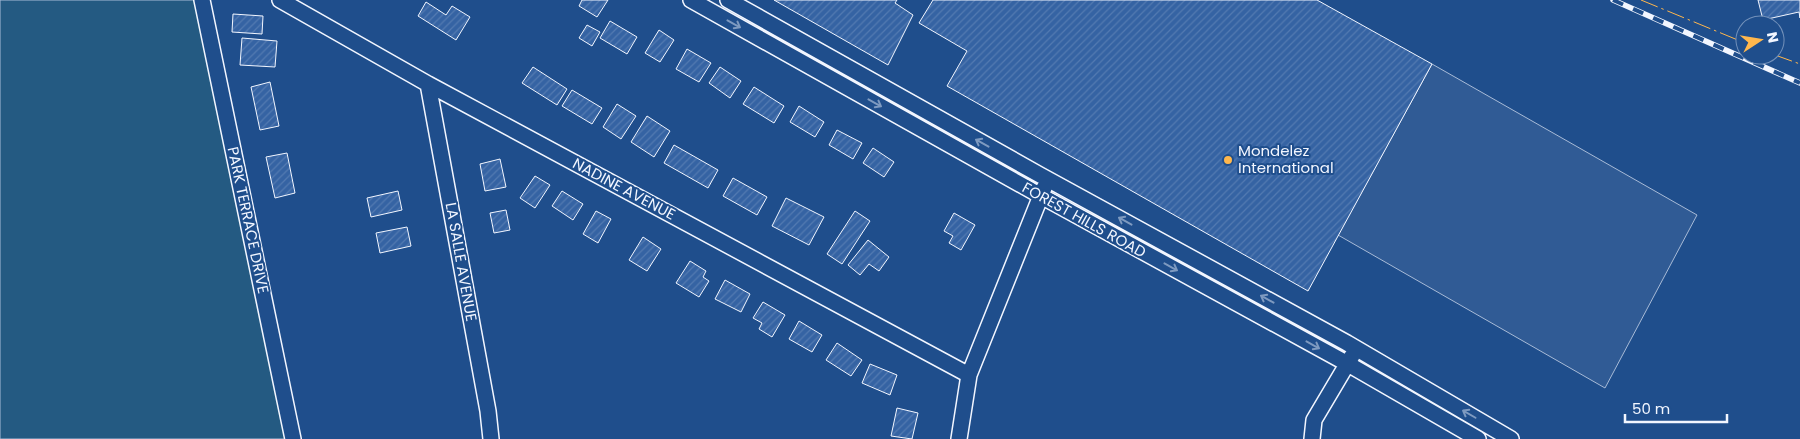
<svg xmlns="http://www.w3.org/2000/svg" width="1800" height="439" viewBox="0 0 1800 439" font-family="Poppins,sans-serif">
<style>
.green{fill:#245a82;stroke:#a8bbd7}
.parking{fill:#305b95;stroke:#a8bbd7}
.building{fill:url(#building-hatch);stroke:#f2f6ff}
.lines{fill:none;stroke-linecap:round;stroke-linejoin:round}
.minor-casing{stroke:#f2f6ff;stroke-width:18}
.minor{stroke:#1f4e8c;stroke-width:15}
.rail-casing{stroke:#f2f6ff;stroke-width:5.5}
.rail{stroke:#1f4e8c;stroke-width:4;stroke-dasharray:11;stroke-linecap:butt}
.power{stroke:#ffb74d;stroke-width:1;stroke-dasharray:18 4 2.5 4;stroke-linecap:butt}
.oneway{stroke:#7e9ac0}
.poi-dot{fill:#ffb74d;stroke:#1f4e8c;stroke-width:2}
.labels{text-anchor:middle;stroke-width:4;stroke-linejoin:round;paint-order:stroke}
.poi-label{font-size:15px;fill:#f2f6ff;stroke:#1f4e8c;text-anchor:start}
.street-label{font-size:15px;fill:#f2f6ff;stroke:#1f4e8c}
</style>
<defs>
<pattern id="building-hatch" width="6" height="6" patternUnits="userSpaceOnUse" patternTransform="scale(1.25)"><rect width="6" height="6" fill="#3563a3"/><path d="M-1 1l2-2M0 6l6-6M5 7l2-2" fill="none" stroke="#537ab1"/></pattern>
</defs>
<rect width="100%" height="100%" fill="#1f4e8c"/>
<path class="green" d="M0,0H197L294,439H0Z"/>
<path class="parking" d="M1432,64L1697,215L1605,388L1338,235Z"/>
<path class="building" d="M582,0H608L597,17L579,6Z
M774,0H897L895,3L913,15L888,65Z
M933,0H1317L1432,64L1308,291L947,86L967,51L919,23Z
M1758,0H1800V18L1799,12L1763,20Z
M426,2L446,15L452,6L470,17L456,40L418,16Z
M233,14L263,16L262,34L232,32Z
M610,21L637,37L627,54L600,38Z
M587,25L600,32L592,46L579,38Z
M659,30L674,40L660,62L645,53Z
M242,38L277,41L275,67L240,65Z
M687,49L711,63L699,82L676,69Z
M533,67L567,89L557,105L522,83Z
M720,67L741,81L730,98L709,83Z
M270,82L279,126L260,130L251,87Z
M754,87L784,106L774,123L743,104Z
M572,90L602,108L592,124L562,106Z
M617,104L636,116L621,139L603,127Z
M799,106L824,122L815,137L790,122Z
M647,116L670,131L654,157L631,142Z
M837,130L862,143L853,159L829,145Z
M674,145L718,170L708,188L664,163Z
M873,148L894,162L884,177L863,163Z
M287,153L295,193L275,198L266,157Z
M500,159L506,187L485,191L480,164Z
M535,176L550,185L535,208L520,198Z
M733,178L767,197L757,215L723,196Z
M398,191L402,210L371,217L367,198Z
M562,191L583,204L573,220L552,206Z
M786,198L824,217L809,245L772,226Z
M506,210L510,230L494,233L490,213Z
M596,211L611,219L598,243L583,234Z
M855,211L870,221L842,264L827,254Z
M954,213L975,225L961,250L949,243L953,236L944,231Z
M407,227L411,246L380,253L376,233Z
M643,237L661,249L647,271L629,260Z
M868,240L889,257L879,271L869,264L860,275L848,265Z
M690,261L706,271L703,277L709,281L699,297L676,283Z
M725,280L750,294L741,312L715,299Z
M763,302L785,315L772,337L759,329L762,323L753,318Z
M799,321L822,335L812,352L789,339Z
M837,343L862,360L851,376L826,360Z
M870,364L897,375L890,395L862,383Z
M897,408L918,413L912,439L891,436Z"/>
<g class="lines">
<g class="minor-casing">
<path id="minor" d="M202,0L293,439
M280,0L428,84L969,375
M691,0L1041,196L1348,364L1478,439
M728,0L1040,175L1347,343L1511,439
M428,84L488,411L491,439
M959,439L969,375L1044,188
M1312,439L1314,420L1352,356"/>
</g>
<use href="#minor" class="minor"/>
<g class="rail-casing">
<path id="rail" d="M1613,0L1800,83"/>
</g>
<use href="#rail" class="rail"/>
<path class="power" d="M1641,0L1745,43
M1775,55L1800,64"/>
</g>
<defs><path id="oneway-shaft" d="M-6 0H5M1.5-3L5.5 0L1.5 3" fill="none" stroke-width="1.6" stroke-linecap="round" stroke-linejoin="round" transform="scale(1.25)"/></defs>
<g class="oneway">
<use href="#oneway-shaft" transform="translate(734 24) rotate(29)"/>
<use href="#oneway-shaft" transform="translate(875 103) rotate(29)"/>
<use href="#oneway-shaft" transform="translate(982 143) rotate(-151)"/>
<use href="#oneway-shaft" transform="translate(1125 221) rotate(-151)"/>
<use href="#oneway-shaft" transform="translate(1171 267) rotate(29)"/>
<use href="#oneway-shaft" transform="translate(1267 299) rotate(-151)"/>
<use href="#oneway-shaft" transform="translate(1313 345) rotate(29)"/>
<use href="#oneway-shaft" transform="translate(1469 414) rotate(-150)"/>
</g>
<circle class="poi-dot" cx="1228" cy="160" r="5"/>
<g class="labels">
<g class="poi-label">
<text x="1238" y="156">Mondelez<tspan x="1238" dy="17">International</tspan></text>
</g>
<g class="street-label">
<text transform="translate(624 189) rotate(28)" y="5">NADINE AVENUE</text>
<text transform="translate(248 220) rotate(78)" y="5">PARK TERRACE DRIVE</text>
<text transform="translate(1084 220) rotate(29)" y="5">FOREST HILLS ROAD</text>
<text transform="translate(461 262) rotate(80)" y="5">LA SALLE AVENUE</text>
</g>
</g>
<g transform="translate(1760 40) rotate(78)"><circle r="24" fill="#1f4e8c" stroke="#7391ba"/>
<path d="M0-4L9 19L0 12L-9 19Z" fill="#ffb74d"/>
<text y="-8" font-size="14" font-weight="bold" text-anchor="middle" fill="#f2f6ff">N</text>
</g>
<path d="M1625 414v8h102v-8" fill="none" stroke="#f2f6ff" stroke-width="2.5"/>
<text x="1632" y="414" font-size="15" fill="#f2f6ff" stroke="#1f4e8c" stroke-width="4" paint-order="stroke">50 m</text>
</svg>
